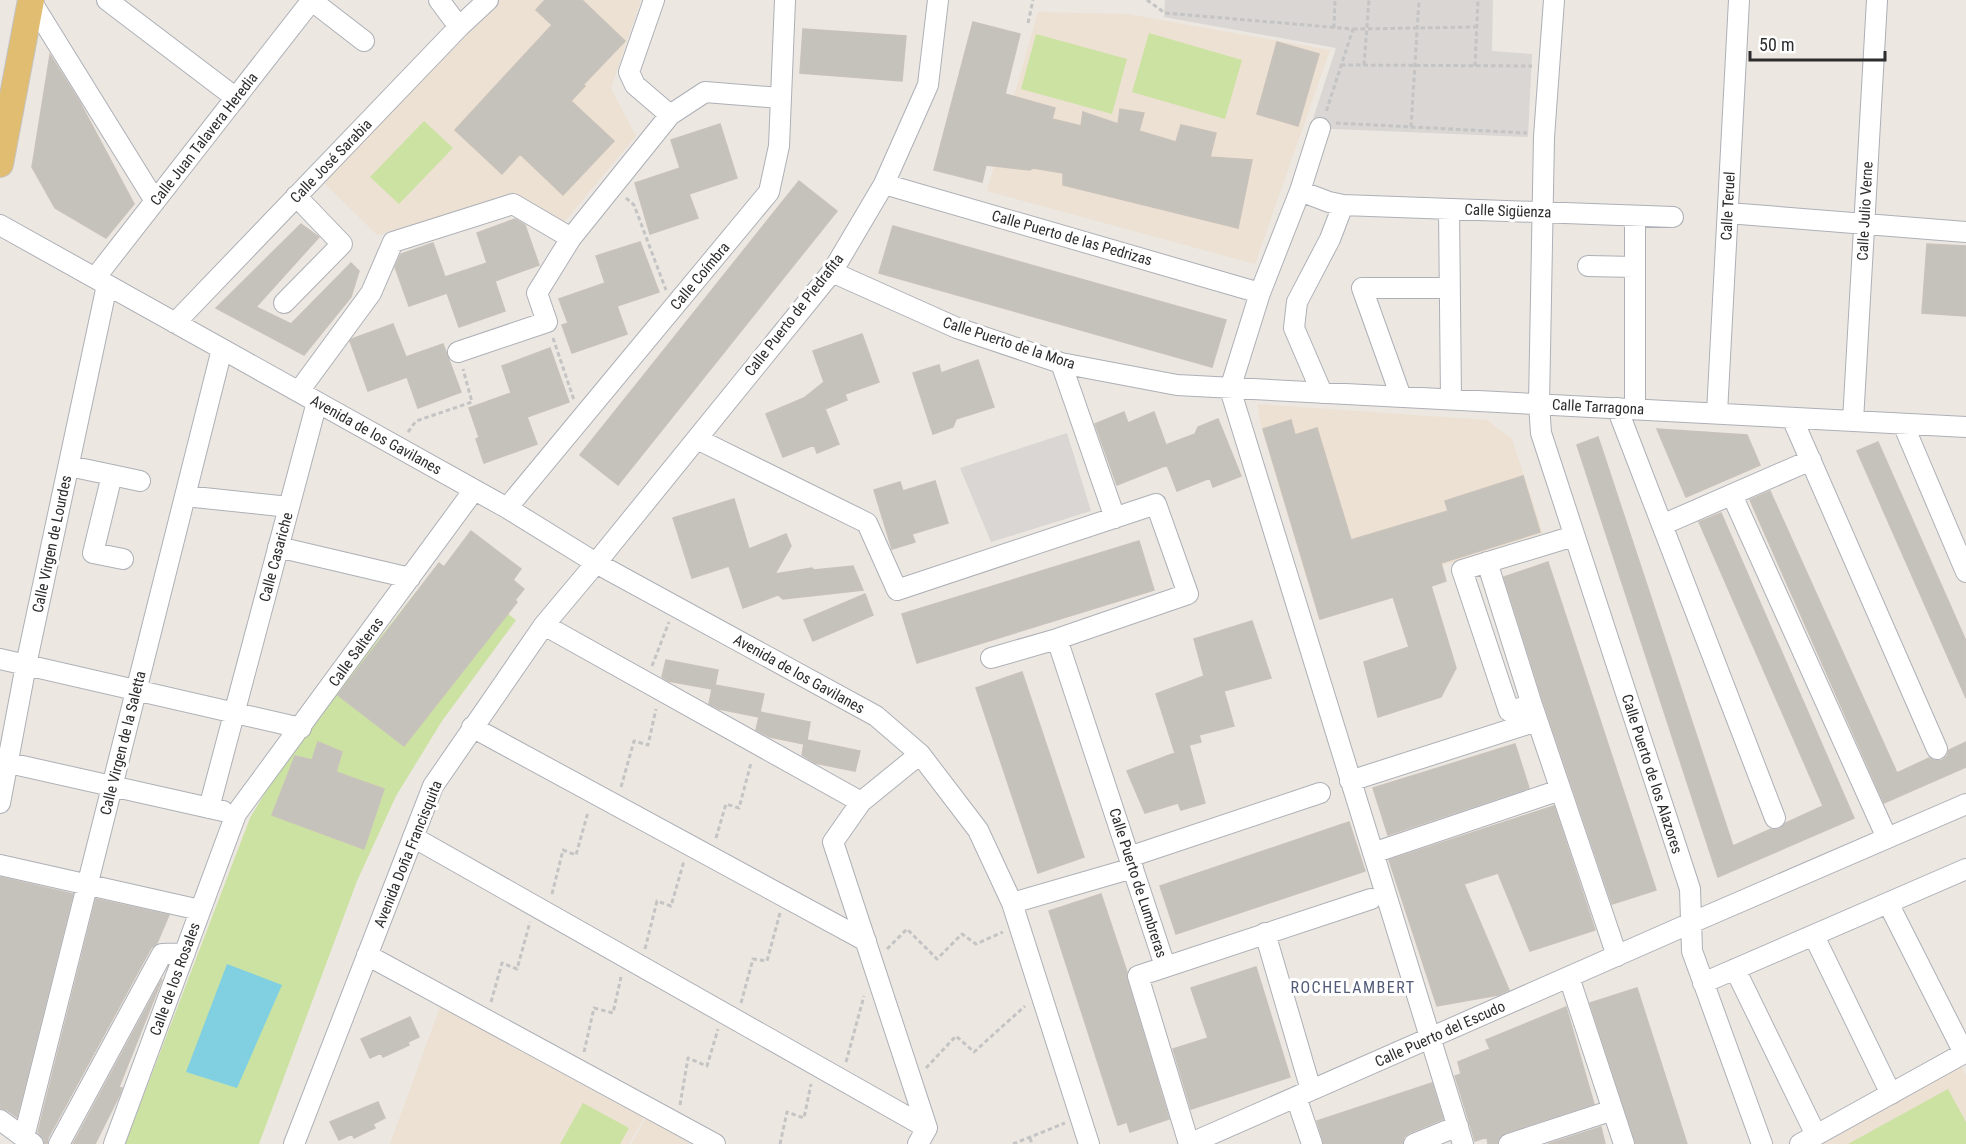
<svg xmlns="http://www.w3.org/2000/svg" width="1966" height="1144" viewBox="0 0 1966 1144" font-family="'Roboto Condensed',sans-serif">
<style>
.education{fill:#ece1d3}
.pitch{fill:#cce2a2}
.plaza{fill:#d9d6d3}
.water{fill:#81d0e1}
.building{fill:#c5c2bc;stroke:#c8c2bb;stroke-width:1.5}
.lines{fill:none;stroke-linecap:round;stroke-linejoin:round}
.minor-casing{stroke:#adb0b7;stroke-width:22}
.major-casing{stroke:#c4c4c4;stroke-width:28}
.path{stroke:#c4c4c4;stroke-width:3;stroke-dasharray:4.5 3;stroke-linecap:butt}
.minor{stroke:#fff;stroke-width:20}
.major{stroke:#e1bd72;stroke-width:26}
.labels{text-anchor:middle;stroke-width:6;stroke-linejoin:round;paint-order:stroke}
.street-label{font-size:15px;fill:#2d2d2d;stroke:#fff}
.neighbourhood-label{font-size:16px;letter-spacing:1.5px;fill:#525c79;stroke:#fff}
</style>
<rect width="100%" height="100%" fill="#ece7e1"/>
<path class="education" d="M499,0H641L611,88L636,136L560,227L510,199L377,235L323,182L455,43Z
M1038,12L1127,14L1330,50L1255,264L987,191Z
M1257,404L1487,420L1512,439L1543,533L1452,563L1439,565L1444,583L1319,620L1262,430Z
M440,1007L644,1118L629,1144H390Z
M1961,1066L1966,1075V1144H1823Z
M646,1118L691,1144H631Z"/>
<path class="pitch" d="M1149,33L1242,60L1225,119L1132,92Z
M1036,34L1127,59L1112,114L1021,89Z
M424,121L453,148L399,204L370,177Z
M439,563L516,620L442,721L396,796L357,881L259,1144H125L250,818L290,751Z
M1948,1089L1966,1122V1144H1848Z
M583,1103L629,1128L620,1144H560Z"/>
<path class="plaza" d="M1165,0H1493L1492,51L1532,54L1528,137L1310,128L1336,48L1164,17Z
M1067,433L1091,511L991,542L960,468Z"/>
<path class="water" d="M227,964L282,985L237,1088L186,1072Z"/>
<path class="building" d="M545,0H582L625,41L583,85L585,86L571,101L614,141L563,195L520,154L502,174L455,130L552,25L536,10Z
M973,22L1020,34L1005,94L1055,108L1052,119L1081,126L1083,112L1118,124L1120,109L1144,113L1139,131L1176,142L1181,125L1216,133L1210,157L1252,160L1238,228L1063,185V173L1033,168L1030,170L986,165L982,182L934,170Z
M803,29L906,36L902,81L800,73Z
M1277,42L1319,54L1298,126L1257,114Z
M50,55L79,101L134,204L106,238L55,208L32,167Z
M720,124L737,178L689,194L698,218L650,234L635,183L680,168L671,140Z
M799,181L837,211L618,485L580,455Z
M515,219L525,225L539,265L495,281L505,311L459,327L447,293L409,306L395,267L401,254L433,243L445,277L487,263L477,233Z
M301,224L319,237L256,307L291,324L351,263L359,271L351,297L304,355L216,308Z
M893,226L1226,320L1212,367L879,273Z
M640,242L659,292L617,306L627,334L572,353L562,325L568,323L559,299L605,283L596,256Z
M1927,244L1966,246V316L1922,313Z
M393,324L406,357L443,344L461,392L418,408L407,377L368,391L350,341L352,339Z
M862,334L879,382L845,394L847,400L825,409L839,444L817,453L814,445L783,457L766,414L804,398L824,382L813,351Z
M550,348L569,402L527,417L537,444L484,463L476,439L479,437L469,408L511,393L502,366Z
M978,360L994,407L956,419L953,427L933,434L913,373L939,365L941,373Z
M1124,412L1128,423L1154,412L1166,445L1195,434L1198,427L1218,419L1241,476L1213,487L1210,478L1177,491L1167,465L1117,485L1095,424Z
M1291,420L1295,435L1317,428L1351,540L1448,511L1445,501L1523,476L1540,532L1441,563L1446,581L1431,586L1456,668L1441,697L1378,717L1364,662L1409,647L1393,597L1320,619L1263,429Z
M1657,429L1747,435L1760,465L1686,497Z
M1598,437L1733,846L1771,829H1780L1786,823L1823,806L1699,522L1721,513L1854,818L1718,877L1577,445Z
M1878,442L1966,641V698L1857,451Z
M935,481L948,523L912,534L915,542L892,549L874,490L900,482L903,491Z
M1770,491L1897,773L1929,758L1935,761L1942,760L1947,756L1949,750L1966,742V767L1884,803L1750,500Z
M734,499L749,549L786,534L791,546L775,574L812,568L814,570L853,566L863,590L783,599L778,595L743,608L729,566L692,578L673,518Z
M471,531L521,569L513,580L524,589L515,600L517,602L404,746L338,695L439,563L444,567Z
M1139,541L1154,590L917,663L902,614Z
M1548,562L1656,890L1612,904L1543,701L1504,577Z
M865,594L873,615L813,641L804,620Z
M1252,621L1271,678L1224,691L1234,726L1199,735L1201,742L1189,745L1205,803L1181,810L1178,803L1145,813L1127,771L1175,753L1156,694L1204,676L1194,639Z
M666,660L718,670L715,685L764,694L760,712L810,722L807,740L860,751L855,771L815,763L802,755L804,744L770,737L756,730L759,717L719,709L709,704L712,689L668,681L662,677Z
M1022,672L1084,857L1038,873L976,688Z
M318,742L342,752L336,772L384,789L364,849L272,815L295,756L312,760Z
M1515,744L1529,788L1388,835L1373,788Z
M1554,806L1595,930L1530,951L1498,873L1464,884L1509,990L1498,995L1437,1006L1389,860Z
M1349,822L1365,871L1176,934L1160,886Z
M0,877L73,894L17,1117L7,1110L0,1108Z
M1101,894L1127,972V979L1169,1119L1130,1132L1127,1122L1118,1125L1049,911Z
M96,899L169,915L157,943L151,948L48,1138L47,1144H45L44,1139L38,1132Z
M1256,967L1290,1077L1191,1109L1173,1049L1208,1038L1191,988Z
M162,979L119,1087L122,1088L120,1094L95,1144H73Z
M1637,988L1687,1144H1636L1590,1003Z
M1566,1007L1594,1104L1505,1133L1500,1136L1497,1144H1488L1487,1137L1475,1141L1455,1076L1461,1074L1458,1062L1490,1049L1486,1040Z
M410,1017L419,1037L408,1042L409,1045L383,1057L381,1053L370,1058L361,1039Z
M1432,1083L1443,1119L1409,1133L1404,1137L1402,1144H1324L1317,1121Z
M378,1102L385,1118L373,1124L375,1128L354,1138L352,1134L339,1140L330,1122Z
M1601,1127L1605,1144H1548Z"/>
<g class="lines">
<g class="minor-casing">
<path id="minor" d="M107,0L236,98
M311,0L364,41
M439,0L459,27
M654,0L629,72L635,85L670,115
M1554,0L1544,137L1539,404L1541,433L1690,889L1692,951L1762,1144
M31,1L155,201
M1320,128L1300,191L1260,293L1230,389L1463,1144
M884,184L1260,293
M1300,191L1329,202L1343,205L1673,217
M1449,209L1451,399
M1728,213L1966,232
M0,225L507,508L596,563L876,716L920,754L978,830L1012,903L1089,1144
M1588,266L1635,267
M832,272L957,328L1061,363L1177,385L1966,427
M95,278L312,0
M284,303L342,244L296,196
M175,323L459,27L488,0
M458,352L547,322L537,293L571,238
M1061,363L1115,518
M299,391L371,293L393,242L513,204L571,238L670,115L705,92L780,98
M1322,393L1294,328L1297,302L1330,239L1343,205
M1401,397L1362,288H1450
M1617,408L1775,818
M1635,409V216
M1717,413L1739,0
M1792,418L1937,749
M1853,421L1877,0
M1903,424L1966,572
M697,439L867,523L897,590L1156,504L1188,594L1057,639L991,658
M69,466L112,475L93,553L123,559
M112,475L140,481
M1732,495L1887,838
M185,496L289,507
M507,508L769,192L779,146L785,0
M1662,525L1811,460
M278,547L410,578
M1487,562L1532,705L1509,711L1462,570L1574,536
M544,625L861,802
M1057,639L1165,966
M0,659L301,728
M1532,705L1617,956
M472,727L866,941
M0,761L223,811
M1350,781L1537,721
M0,803L26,665L107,285
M209,808L317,402
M413,837L927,1128
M1373,853L1560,790
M1129,857L1320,793
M0,865L200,910
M1012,903L1133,868
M1888,903L1964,1053
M1265,933L1311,1090
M1814,936L1891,1094
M367,955L715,1144
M1735,969L1816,1135
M1569,977L1624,1144
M1703,983L1966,869
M1296,1097L1312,1144
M0,1120L33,1144
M24,1137L222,349
M59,1144L162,954L185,953
M114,1144L236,814L474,490
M294,1144L433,786L544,625L596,563L832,272L884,184L928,85L938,0
M918,1144L927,1128L833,842L861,802L920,754
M1189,1144L1691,923L1966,804
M1189,1144L1138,976L1371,899
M1414,1144L1458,1126
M1509,1144L1613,1110
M1800,1144L1966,1052"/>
</g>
<g class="major-casing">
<path id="major" d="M0,164L31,0"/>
</g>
<path class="path" d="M1147,0L1165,13L1353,29L1326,112
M1028,23L1033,0
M1334,28L1335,0
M1353,29L1477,27
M1341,65L1532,66
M1364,65L1369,0
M1475,66L1478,0
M1336,123L1527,133
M1411,127L1419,0
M626,198L634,205L666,290
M553,338L574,400
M408,432L416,421L472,402L463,369
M652,666L669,622
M621,787L634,741L648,745L656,709
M716,838L726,804L739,808L751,763
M552,894L563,850L576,855L588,812
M645,949L657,901L671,906L684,861
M887,949L907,929L937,959L962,934L976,944L1003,932
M491,1002L502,963L517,969L530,922
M741,1003L753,959L767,961L780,913
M584,1052L594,1008L613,1013L621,977
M846,1062L864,996
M926,1068L956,1036L974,1052L1025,1006
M680,1105L688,1058L707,1066L718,1029
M1030,1138L1032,1144
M780,1144L787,1112L804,1118L811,1084
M1013,1144L1065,1123"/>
<use href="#minor" class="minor"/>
<use href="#major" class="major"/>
</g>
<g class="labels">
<g class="street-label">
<text transform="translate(204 139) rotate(-52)" y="5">Calle Juan Talavera Heredia</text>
<text transform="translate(331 161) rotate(-46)" y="5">Calle José Sarabia</text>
<text transform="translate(1728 206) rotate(-87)" y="5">Calle Teruel</text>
<text transform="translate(1508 211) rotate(2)" y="5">Calle Sigüenza</text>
<text transform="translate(1865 211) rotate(-87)" y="5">Calle Julio Verne</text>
<text transform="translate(1072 238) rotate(16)" y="5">Calle Puerto de las Pedrizas</text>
<text transform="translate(700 276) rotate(-50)" y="5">Calle Coímbra</text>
<text transform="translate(794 315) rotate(-52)" y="5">Calle Puerto de Piedrafita</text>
<text transform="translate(1009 343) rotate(18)" y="5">Calle Puerto de la Mora</text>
<text transform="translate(1598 407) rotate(3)" y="5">Calle Tarragona</text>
<text transform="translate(376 435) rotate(29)" y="5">Avenida de los Gavilanes</text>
<text transform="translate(52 544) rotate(-78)" y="5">Calle Virgen de Lourdes</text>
<text transform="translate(276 557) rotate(-75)" y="5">Calle Casariche</text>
<text transform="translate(356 652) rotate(-54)" y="5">Calle Salteras</text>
<text transform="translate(799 674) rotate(29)" y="5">Avenida de los Gavilanes</text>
<text transform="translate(123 743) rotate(-76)" y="5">Calle Virgen de la Saletta</text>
<text transform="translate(1652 774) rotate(72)" y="5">Calle Puerto de los Alazores</text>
<text transform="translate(408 854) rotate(-68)" y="5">Avenida Doña Francisquita</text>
<text transform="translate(1138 883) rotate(72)" y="5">Calle Puerto de Lumbreras</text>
<text transform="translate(175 979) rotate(-70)" y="5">Calle de los Rosales</text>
<text transform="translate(1440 1034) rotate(-24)" y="5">Calle Puerto del Escudo</text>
</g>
<g class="neighbourhood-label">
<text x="1353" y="993">ROCHELAMBERT</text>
</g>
</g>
<path d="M1750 51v9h135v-9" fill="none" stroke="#2d2d2d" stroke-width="3"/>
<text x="1759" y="51" font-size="18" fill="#2d2d2d" stroke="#ffffff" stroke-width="4.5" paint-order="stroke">50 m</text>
</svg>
